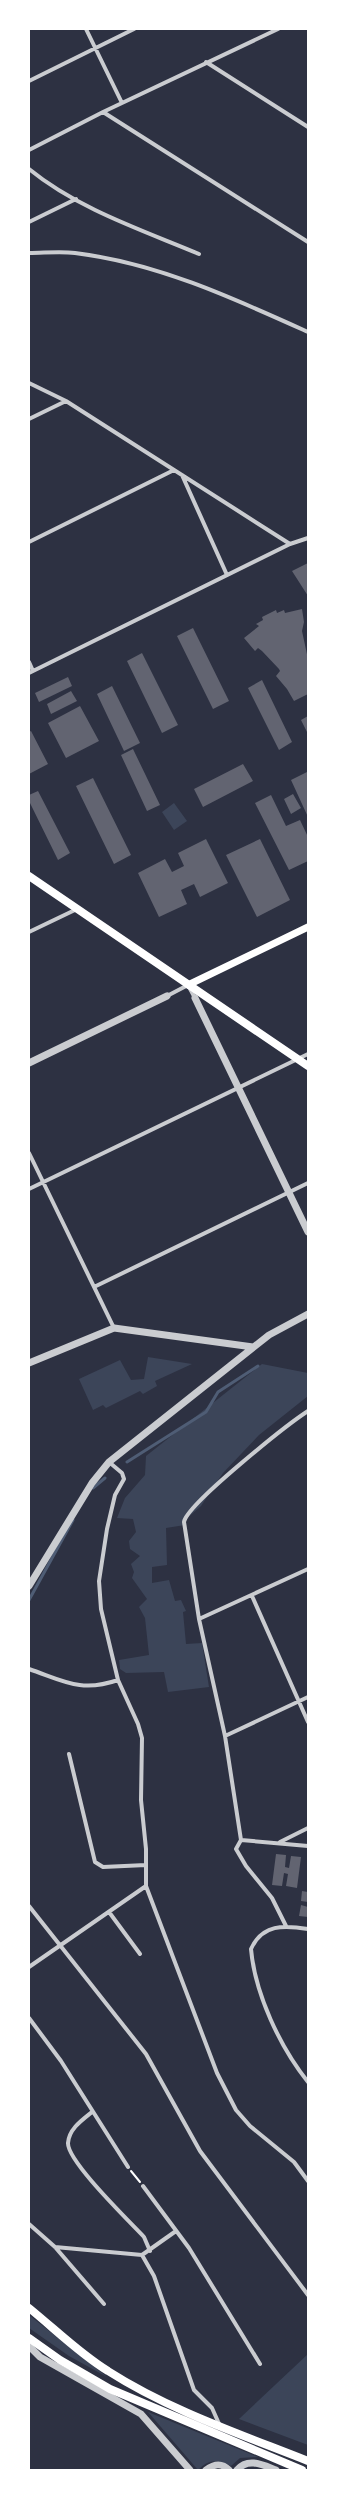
<svg xmlns="http://www.w3.org/2000/svg" width="337" height="2499" viewBox="0 0 337 2499" font-family="'Space Grotesk',sans-serif">
<style>
.green{fill:#3c4559}
.lines{fill:none;stroke-linecap:round;stroke-linejoin:round}
.stream{stroke:#4f5d75;stroke-width:3}
.building{fill:#626471}
.path{stroke:#fff;stroke-width:2}
.minor{stroke:#caccd0;stroke-width:4}
.tertiary{stroke:#caccd0;stroke-width:7}
.secondary{stroke:#fff;stroke-width:7}
.primary{stroke:#fff;stroke-width:8}
</style>
<rect width="100%" height="100%" fill="#2d3142"/>
<path class="green" d="M174,803L187,821L174,830L162,812Z
M148,1357L192,1364L155,1381L157,1386L143,1394L140,1391L106,1408L103,1405L93,1410L79,1379L120,1360L131,1380L144,1379Z
M262,1364L308,1373V1396L259,1435L223,1473L201,1506L185,1520V1525L166,1528L167,1565L152,1567V1583L169,1580L175,1601L181,1600L186,1611L183,1612L186,1644L202,1643L209,1687L168,1692L164,1672L126,1673L120,1669L119,1660L149,1655L145,1618L139,1607L147,1599L132,1578L134,1572L131,1564L140,1556L130,1549L129,1541L136,1532L133,1519L117,1518L125,1498L145,1475L146,1456Z
M29,2315L107,2377L69,2356L29,2328Z
M308,2354V2445L239,2419Z
M148,2412L258,2457L240,2458L231,2466C217,2459 209,2459 198,2470Z"/>
<g class="lines">
<path class="stream" d="M127,1462L206,1412L218,1392L258,1366
M93,1488L105,1478
M29,1600L73,1520"/>
</g>
<path class="building" d="M308,563V596L292,571Z
M302,609L304,622L302,631L308,659V694L294,701L287,689L276,676L280,671L279,669L262,651L258,648L255,651L244,638L259,626L256,624L263,620L262,617L276,610L277,613L284,610L285,613Z
M193,628L229,701L213,709L177,636Z
M142,653L178,725L162,733L127,661Z
M68,677L72,686L39,702L35,693Z
M262,680L292,742L279,750L248,688Z
M112,686L140,743L124,751L97,694Z
M71,691L77,701L51,714L47,704Z
M80,706L99,741L66,758L48,723Z
M308,716V734L301,720Z
M31,731L48,764L29,774V732Z
M133,749L160,805L147,811L121,755Z
M243,764L253,781L203,807L194,789Z
M307,772L308,773V817L291,780Z
M93,778L131,855L114,864L76,786Z
M38,791L70,853L58,860L29,801V795Z
M293,794L301,808L291,814L284,799Z
M271,795L286,826L300,820L308,837V861L289,870L255,803Z
M206,839L228,883L200,897L194,884L181,890L187,904L159,917L138,873L165,859L172,872L184,866L178,853Z
M260,839L290,900L257,917L226,855Z
M276,1854L286,1855L285,1867L289,1868L291,1856L301,1857L297,1888L286,1886L288,1874L284,1873L282,1886L272,1885Z
M302,1891L308,1892V1902L301,1901Z
M301,1905L308,1907V1917L299,1916Z"/>
<g class="lines">
<path class="path" d="M131,2171L140,2182"/>
<path class="minor" d="M86,29L122,103
M206,62L308,127
M29,81L134,29
M103,112L308,242
M29,150L103,112L278,29
M29,169C78,209 142,230 199,254
M29,222L76,199
M29,253C44,253 60,251 75,253C157,263 233,298 308,332
M29,383L66,401L290,544
M29,419L66,401
M182,475L227,575
M29,542L174,470
M29,662L33,671
M29,673L290,544L308,538
M29,932L77,909
M167,996L188,985L195,998
M29,1153L114,1328
M29,1189L308,1054
M94,1287L308,1183
M109,1462L122,1473L124,1479L115,1495L107,1529L99,1581L101,1609L118,1680L138,1724L142,1738L141,1800L146,1849V1886L217,2073L236,2110L250,2126L294,2162L308,2181
M252,1596L308,1722
M199,1619L308,1569
M29,1669C64,1681 81,1693 118,1680
M225,1736L308,1697
M69,1754L95,1862L103,1867L146,1865
M241,1840L308,1846
M280,1842L308,1828
M29,1906L146,2054L200,2151L308,2295
M109,1912L140,1954
M286,1926L272,1898L246,1866L236,1849L241,1840L225,1736L199,1619L184,1522C187,1504 288,1424 308,1411
M308,1929C284,1925 262,1924 251,1949C255,1994 280,2047 308,2082
M29,1967L146,1886
M29,2018L61,2061L128,2167
M92,2112C82,2120 69,2129 68,2143C67,2161 129,2221 144,2237L150,2251
M143,2186L189,2248L260,2364
M29,2224L55,2247L104,2304
M55,2247L142,2255L176,2231
M142,2255L154,2276L194,2390L212,2408L220,2426"/>
<path class="tertiary" d="M195,998L308,1232
M29,1063L167,996
M29,1363L114,1328L253,1347
M29,1586L92,1483L109,1462L269,1335L308,1314
M29,2346L40,2357L141,2414L190,2470
M206,2470C214,2464 221,2462 229,2470
M237,2470C248,2457 263,2465 276,2470"/>
<path class="secondary" d="M188,985L308,927"/>
<path class="primary" d="M29,876L308,1066
M29,2308C55,2329 80,2354 108,2371C169,2410 240,2434 308,2461
M29,2338L60,2360L110,2389L302,2470"/>
</g>
<rect width="337" height="2499" fill="none" stroke="#ffffff" stroke-width="60"/>
</svg>
